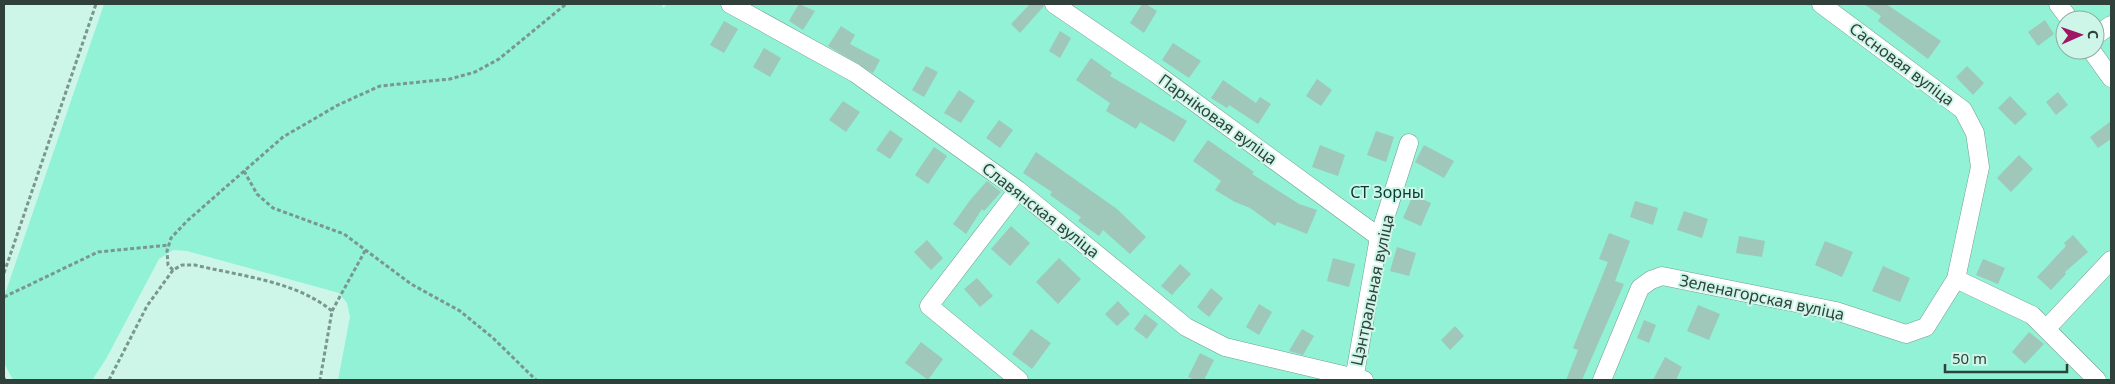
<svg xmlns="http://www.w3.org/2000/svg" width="2115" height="384" viewBox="0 0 2115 384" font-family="'Noto Sans',sans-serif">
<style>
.green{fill:#91f2d5;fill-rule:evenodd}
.building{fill:#9fc7ba}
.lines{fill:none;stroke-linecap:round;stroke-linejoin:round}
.minor-casing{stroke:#759c8f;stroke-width:19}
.path{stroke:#7a978d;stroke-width:3;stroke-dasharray:4 2.5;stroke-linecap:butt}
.minor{stroke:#fff;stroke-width:18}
.labels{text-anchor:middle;stroke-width:4;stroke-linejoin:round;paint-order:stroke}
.street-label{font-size:16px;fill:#30413b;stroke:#cdf6e8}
.park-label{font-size:16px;fill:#033c30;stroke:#cdf6e8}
</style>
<rect width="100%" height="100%" fill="#cdf6e8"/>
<path class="green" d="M104,4H662L663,8L667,4H2111V380H338L350,317L347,303L339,293L187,251L173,250L159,259L106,359L92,380H13L4,363V297ZM2065,20H2095V50H2065Z"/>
<path class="building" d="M799,4L815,11L803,30L789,21Z
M1030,4H1043L1044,6L1020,33L1011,24Z
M1142,4H1146L1157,11L1144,33L1130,23Z
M1864,4H1886L1941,41L1928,59L1878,21L1881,16Z
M2045,20L2054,34L2038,46L2028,32Z
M724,21L738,29L724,53L710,45Z
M841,26L855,35L850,44L880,60L873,73L828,46Z
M1060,31L1071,38L1060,58L1049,51Z
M1173,43L1201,61L1189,78L1162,60Z
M764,48L781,58L770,77L753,67Z
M1091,58L1112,73L1110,76L1187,121L1174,142L1140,122L1136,129L1106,111L1110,103L1076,80Z
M926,66L938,72L924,97L912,90Z
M1967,66L1984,83L1973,95L1956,77Z
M1317,79L1332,90L1321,106L1306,96Z
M1223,80L1256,103L1260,97L1271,104L1258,124L1229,105L1227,108L1211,98Z
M959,90L975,101L961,123L944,113Z
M2058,92L2068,105L2056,115L2046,102Z
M2010,96L2027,114L2015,125L1998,108Z
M843,101L860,112L846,132L829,120Z
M999,120L1013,130L1000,148L986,138Z
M2111,121V139L2098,148L2090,137Z
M890,130L903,139L890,159L876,150Z
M1376,131L1394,137L1386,162L1367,155Z
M1208,140L1254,172L1252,174L1299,204L1317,210L1307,234L1277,222L1275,226L1250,208L1235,202L1215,190L1221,181L1193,161Z
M1320,145L1345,155L1338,176L1312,167Z
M1424,145L1454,161L1444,178L1415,162Z
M934,147L947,156L928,184L915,175Z
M1036,152L1117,209L1146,237L1130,254L1103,230L1099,236L1078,221L1081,217L1050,195L1052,192L1023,173Z
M2019,155L2033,169L2011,192L1997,178Z
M987,181L1001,192L984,211L982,209L966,234L953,224L971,199Z
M1413,195L1431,203L1421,226L1403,218Z
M1635,201L1658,208L1653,225L1630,217Z
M1684,211L1708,219L1702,238L1677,230Z
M1011,226L1030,243L1010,266L991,249Z
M1609,233L1630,241L1615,281L1624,284L1582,380H1566L1578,350L1573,348L1608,262L1599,259Z
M2073,235L2088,252L2065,272L2066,274L2051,290L2037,277L2066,246L2064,243Z
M1739,236L1765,241L1762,257L1736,253Z
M927,240L943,258L931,270L914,252Z
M1825,241L1853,252L1842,277L1815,265Z
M1397,247L1416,253L1409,276L1390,271Z
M1059,258L1081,279L1058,304L1036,282Z
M1333,258L1355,264L1349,287L1327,281Z
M1983,259L2005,268L1998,284L1976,275Z
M1180,264L1191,274L1172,295L1161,286Z
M1883,266L1910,278L1900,302L1872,291Z
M977,278L993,296L980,307L964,289Z
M1211,288L1223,298L1209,317L1197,307Z
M1118,301L1130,314L1117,326L1105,314Z
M1259,304L1272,312L1259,335L1246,327Z
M1698,305L1720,314L1709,340L1687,331Z
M1145,314L1158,324L1147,339L1134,329Z
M1644,320L1656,325L1649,343L1637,338Z
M1455,326L1464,336L1450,350L1441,340Z
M1031,329L1051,343L1032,369L1012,354Z
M1302,329L1314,336L1303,355L1289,351Z
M2029,332L2044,344L2025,364L2012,352Z
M921,342L943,359L928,380L905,363Z
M1200,353L1214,360L1204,380H1195L1188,377Z
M1665,357L1682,367L1676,380H1653Z"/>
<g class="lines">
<g class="minor-casing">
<path id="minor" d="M730,4L855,73L1018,190L1186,327L1225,347L1364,380
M1054,4L1155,73L1379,237
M2058,4L2070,20
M2095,36L2111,25
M2091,50L2111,78
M1018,190L929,306L1019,380
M1956,279L2032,315L2097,380
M2047,328L2111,260
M1354,380L1379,237L1409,143
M1602,380L1640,288L1651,280L1662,276L1836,311L1906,334L1926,327L1956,279L1980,167L1975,133L1963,110L1821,4"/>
</g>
<path class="path" d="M244,171L257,194L273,208L344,234L411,284L460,311L493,338L536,380
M173,270L168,265L167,251L171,238L187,221L283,137L338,105L380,86L450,79L475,72L499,59L566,4
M4,273L96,4
M4,297L98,252L169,245
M332,311L366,249
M4,378L5,380
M109,380L147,306L173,270L182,265H195C240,276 296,281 332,311L320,380"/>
<use href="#minor" class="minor"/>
</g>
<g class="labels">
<g class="street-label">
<text transform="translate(1902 64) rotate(37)" y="6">Сасновая вуліца</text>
<text transform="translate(1218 119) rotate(36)" y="6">Парніковая вуліца</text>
<text transform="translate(1041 210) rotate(38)" y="6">Славянская вуліца</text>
<text transform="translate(1372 290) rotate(-78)" y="6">Цэнтральная вуліца</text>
<text transform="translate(1762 297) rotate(12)" y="6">Зеленагорская вуліца</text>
</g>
<g class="park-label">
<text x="1387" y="198">СТ Зорны</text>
</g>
</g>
<rect width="2115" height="384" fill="none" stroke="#30413b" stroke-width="10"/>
<g transform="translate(2080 35) rotate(88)"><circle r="24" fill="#cdf6e8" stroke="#8eaea3"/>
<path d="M0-4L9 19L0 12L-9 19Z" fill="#9f1663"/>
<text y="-8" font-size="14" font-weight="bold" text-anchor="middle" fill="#30413b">С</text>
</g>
<path d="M1945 364v8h122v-8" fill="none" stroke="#30413b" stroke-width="2.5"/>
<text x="1952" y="364" font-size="15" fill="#30413b" stroke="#cdf6e8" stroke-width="4" paint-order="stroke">50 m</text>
</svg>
